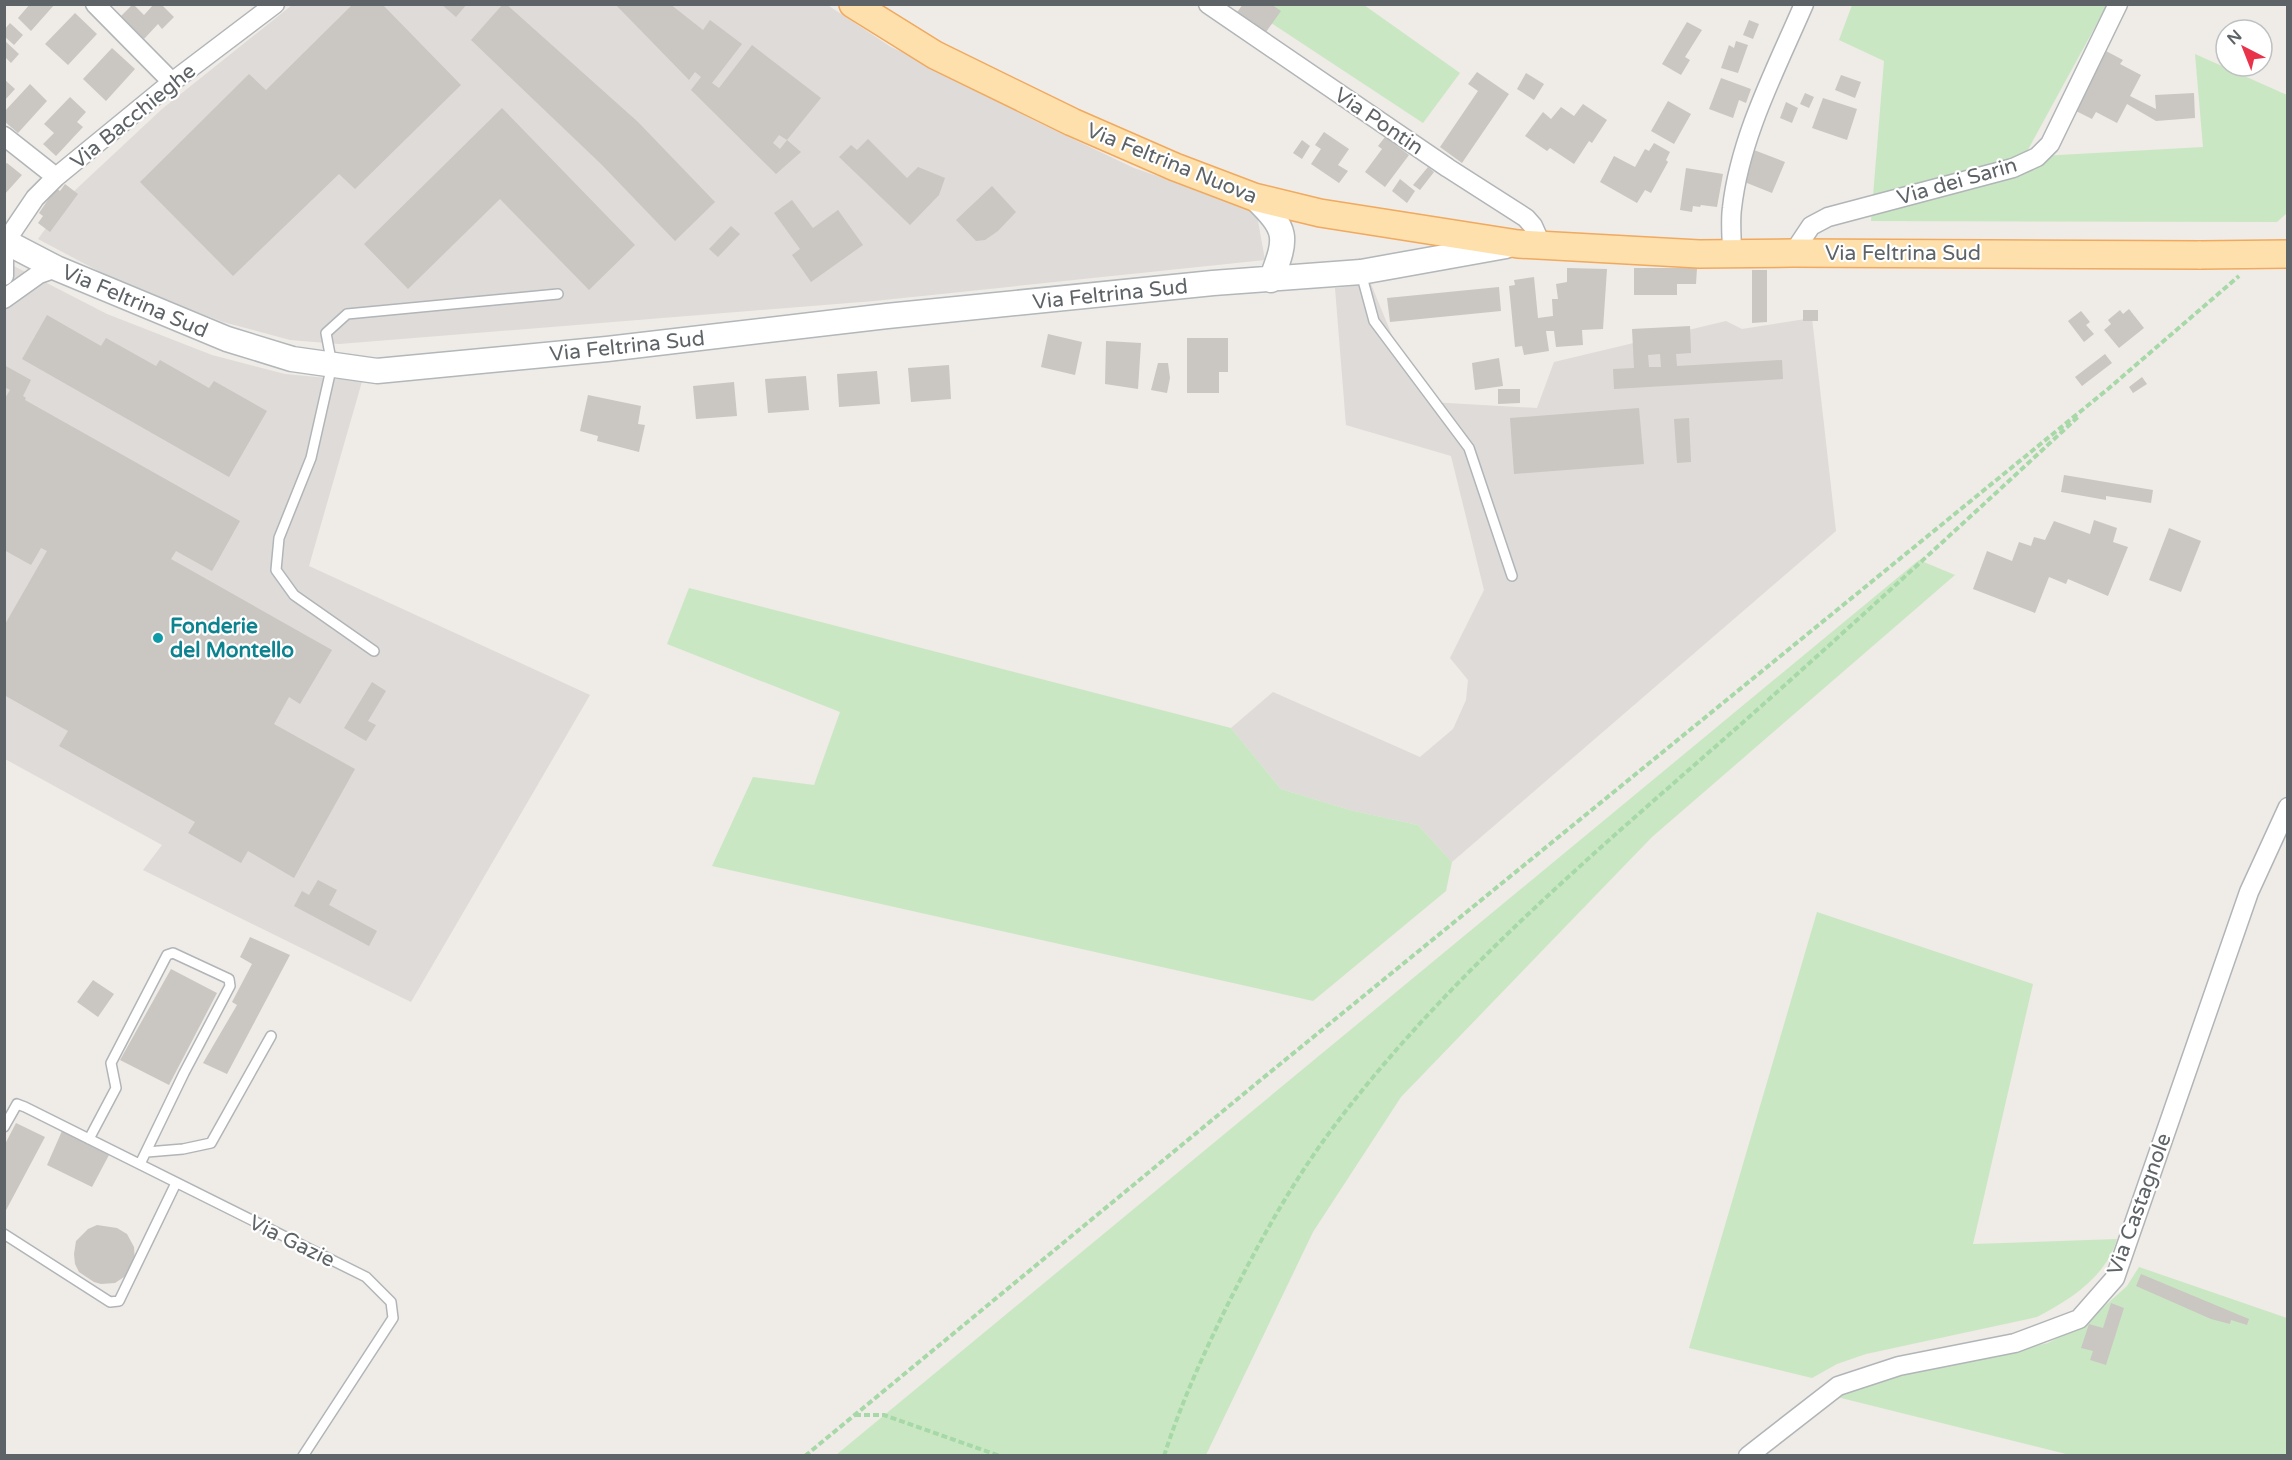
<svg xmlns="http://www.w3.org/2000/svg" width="2292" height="1460" viewBox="0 0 2292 1460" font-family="'Varela Round',sans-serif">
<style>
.industrial{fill:#dedbd8}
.green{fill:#cae7c3}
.building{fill:#cac6c2;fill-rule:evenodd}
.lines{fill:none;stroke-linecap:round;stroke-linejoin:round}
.lane-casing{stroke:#b1b5b8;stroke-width:12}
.street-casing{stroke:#b1b5b8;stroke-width:21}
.secondary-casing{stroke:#b2b7ba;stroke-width:27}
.primary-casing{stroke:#f0a95e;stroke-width:30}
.path{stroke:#a6d8a8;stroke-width:4;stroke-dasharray:6 3;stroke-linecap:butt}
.lane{stroke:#fff;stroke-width:9}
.street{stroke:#fff;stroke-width:18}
.secondary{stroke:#fff;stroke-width:24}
.primary{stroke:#fee0ac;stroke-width:27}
.primary-bridge-casing{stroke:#f0a95e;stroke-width:30;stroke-linecap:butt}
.primary-bridge{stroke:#fee0ac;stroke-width:27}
.culture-dot{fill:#0f9aa8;stroke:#fff;stroke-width:2}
.labels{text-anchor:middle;stroke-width:4.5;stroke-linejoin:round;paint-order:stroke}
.street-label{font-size:21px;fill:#5d6366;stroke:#fff}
.culture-label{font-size:21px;font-weight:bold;fill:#0d838f;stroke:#fff;text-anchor:start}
</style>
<rect width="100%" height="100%" fill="#efebe6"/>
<path class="industrial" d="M826,4L891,47L943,71L1033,120L1134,168L1256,210L1265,260L874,301L339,344L290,340L223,322L121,283L38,239L71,194L162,109L292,5Z
M4,261L107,314L212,355L285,374L338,379L363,378L309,566L590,695L411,1002L143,870L162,845L5,759Z
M1371,284L1393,338L1430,402L1537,408L1554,362L1726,321L1742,329L1812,318L1836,531L1452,862L1418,825L1350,810L1281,789L1231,728L1273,692L1420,757L1453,729L1466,700L1468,680L1450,658L1484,590L1451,456L1346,425L1335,288Z"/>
<path class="green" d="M1244,5H1364L1460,73L1423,123Z
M1852,5H2107L2024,157L2203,147L2195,54L2287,95V213L2277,222L1871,221L1884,61L1839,40Z
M1919,560L1955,575L1652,837L1401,1097L1313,1232L1206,1455H836Z
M689,588L1231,728L1281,789L1350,810L1418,825L1452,862L1446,891L1313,1001L712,866L753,777L814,785L840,712L667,644Z
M1817,912L2033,984L1973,1244L2117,1239C2106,1277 2071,1299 2037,1317L1866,1354L1837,1364L1812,1378L1689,1348Z
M2139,1267L2287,1318V1455H2070L1837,1397L1873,1382L2048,1343L2075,1329L2098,1312L2127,1286Z"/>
<path class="building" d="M30,4H55L31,31L18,18Z
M133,4L144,15L154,4H161L174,17L162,29L158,24L144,39L121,16Z
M353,4H382L461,85L355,189L339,174L233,276L140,182L249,74L266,90Z
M441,4H467L456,17Z
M503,4H506L638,122L715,202L675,241L601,164L471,40Z
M615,4H670L703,30L710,20L742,44L712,83L719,88L752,45L821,98L787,140L779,135L773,143L780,149L787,140L801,152L776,174L691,90L701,77L695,72L689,80Z
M1243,4H1271L1281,11L1266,32L1251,21L1246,27L1233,18Z
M75,13L97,34L68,65L45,44Z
M1749,20L1759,24L1753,39L1743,35Z
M1687,22L1702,30L1685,57L1690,60L1681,75L1662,64Z
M10,23L23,35L14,45L4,36V30Z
M4,40L19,54L11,63L4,56Z
M1736,41L1748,45L1738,73L1721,68L1729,45L1734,48Z
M112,48L135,69L106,101L83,79Z
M2106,51L2123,60L2120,64L2141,75L2130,96L2156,109L2155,95L2194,93L2195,118L2156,121L2127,104L2117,123L2096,112L2092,119L2070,108L2083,95Z
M1477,72L1509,94L1462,163L1440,147L1478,91L1468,84Z
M1526,73L1544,84L1534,100L1517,89Z
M1841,75L1861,82L1855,98L1835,90Z
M1721,78L1751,89L1746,103L1739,100L1733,118L1709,109Z
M4,79L15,89L4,101Z
M30,84L47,101L18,133L4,121V112Z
M1805,93L1814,97L1809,108L1800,104Z
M70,97L86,112L77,122L83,127L56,156L43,144L54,133L44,124Z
M1823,98L1857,109L1847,140L1812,128Z
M1668,101L1691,114L1674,144L1651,131Z
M1786,102L1798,108L1792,123L1780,118Z
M1583,104L1607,120L1592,143L1589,141L1574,164L1550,148L1547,151L1525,136L1543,112L1551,119L1561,107L1574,116Z
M502,108L635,245L589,290L500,199L408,289L364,244Z
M1324,132L1349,149L1338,165L1348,171L1339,183L1311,164L1321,149L1315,145Z
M1385,137L1409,155L1385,187L1365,172L1382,149L1378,146Z
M868,139L907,178L918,167L945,178L939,195L910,225L839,157L851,145L857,150Z
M1302,140L1310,146L1302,159L1293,153Z
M1654,143L1670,152L1666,160L1668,162L1651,193L1645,190L1637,203L1600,182L1614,156L1635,167L1645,149L1649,151Z
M1754,150L1785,162L1772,193L1742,181Z
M7,163L22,175L4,195V165Z
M1428,167L1434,172L1420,190L1413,185Z
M1686,168L1723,174L1717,207L1701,205L1700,207L1693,206L1692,212L1680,210Z
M1400,179L1415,191L1407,203L1392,191Z
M65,184L78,194L50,232L38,223L43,216L39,213L56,188L60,191Z
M992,186L1016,212L998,231L985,240L976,241L956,220Z
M792,200L813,228L838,210L863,245L811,282L792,255L800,249L774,213Z
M731,226L740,234L718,257L709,249Z
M1567,268L1607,269L1603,329L1582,330L1583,345L1556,347L1554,331H1546L1549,351L1524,355L1522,346L1515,347L1509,286L1515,285L1514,280L1534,277L1538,318L1553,316L1552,299H1558L1556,284L1567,282Z
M1634,268H1697L1696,284H1677V295H1634Z
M1752,270H1767V322L1752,323Z
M1499,287L1501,311L1390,322L1387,298Z
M2129,309L2144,328L2119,348L2104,330L2111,324L2108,320L2120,310L2123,314Z
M1803,310H1818V321H1803Z
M2081,311L2090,322L2086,325L2094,334L2084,342L2068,321Z
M47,315L101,346L106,338L156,366L160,360L209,388L214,381L267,411L229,477L22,359Z
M1690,326L1691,353L1676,354L1677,366L1782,360L1783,379L1614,389L1613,369L1634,368L1632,329ZM1660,354L1661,367H1649L1648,355Z
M1048,334L1082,342L1075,375L1041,367Z
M1187,338H1228V372H1219V393H1187Z
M1106,341L1141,343L1138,389L1105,384Z
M2105,354L2112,363L2082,386L2075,377Z
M1499,358L1503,386L1475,390L1472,363Z
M1158,363H1168L1170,378L1167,393L1151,390Z
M4,365L31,380L23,396L26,398L25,400L240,521L212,571L176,551L171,559L332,650L300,704L289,697L274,724L355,769L294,878L248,851L241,863L188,833L195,822L59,746L68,731L4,695V626L47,551L41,548L31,565L4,550V400L10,390L4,387Z
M949,365L951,399L911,402L908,368Z
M877,371L880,404L839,407L837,374Z
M806,376L809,410L768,413L765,379Z
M2142,377L2147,384L2133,393L2129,387Z
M734,382L737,416L696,419L693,386Z
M1498,389H1520V403L1498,404Z
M588,395L641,406L638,424L645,425L639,452L597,441L598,436L580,431Z
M1639,408L1644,464L1514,474L1510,418Z
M1689,418L1691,462L1677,463L1674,419Z
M2064,475L2153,490L2151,503L2106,496V500L2061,492Z
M2094,520L2117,528L2113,542L2128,547L2108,596L2068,579L2066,584L2049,577L2035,613L1973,589L1987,551L2012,561L2019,542L2031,546L2034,537L2045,540L2054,521L2090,534Z
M2169,528L2201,541L2181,592L2149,580Z
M372,682L386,691L368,721L376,725L366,741L344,728Z
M318,880L337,890L329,905L377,931L369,946L294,906L302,891L309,895Z
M250,937L290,955L227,1074L203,1063L237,1005L232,1002L252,964L240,957Z
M171,969L217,993L169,1085L120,1060Z
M93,980L114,994L98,1017L77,1002Z
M16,1123L45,1137L4,1214V1146Z
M62,1131L109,1155L92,1187L47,1165Z
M97,1225L117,1228L127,1234L134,1247L135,1262L127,1275L115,1283L101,1284L94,1282L79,1272L75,1264L74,1254L76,1241L88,1229Z
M2141,1274L2249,1319L2247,1325L2231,1320L2230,1324L2211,1319L2136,1286Z
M2111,1303L2124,1308L2106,1365L2090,1360L2093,1351L2081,1348L2089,1324L2103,1328Z"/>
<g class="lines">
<g class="lane-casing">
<path id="lane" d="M1361,273L1374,321L1469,448L1512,576
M374,651L294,595L276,570L279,538L311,458L332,365L326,333L347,314L558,294
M4,1127L17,1104L25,1107L366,1277L391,1302L393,1318L303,1456
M89,1139L116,1088L111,1063L167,955L173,953L229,979L230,986L184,1073L140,1164
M147,1152L183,1149L211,1143L271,1036
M4,1234L110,1302L119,1301L176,1183"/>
</g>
<g class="street-casing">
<path id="street" d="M95,4L172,82
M1208,4L1448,168L1526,218L1533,226L1542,246
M4,136L56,177
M6,241L35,198L56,177L172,82L275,4
M4,251V276
M1793,253L1811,226L1828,217L2013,168L2037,157L2050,144L2118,4
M1732,254C1732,239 1730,222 1732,208C1740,137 1776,69 1804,4
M4,299L39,274L56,268
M1748,1456L1838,1386L1899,1366L2015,1343L2079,1319L2115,1278L2249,892L2288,807"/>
</g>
<g class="secondary-casing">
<path id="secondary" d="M1254,197C1288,230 1288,236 1271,280
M4,241L56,268L227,339L292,359L377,371L607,349L887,316L1213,283L1361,272L1506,246"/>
</g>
<g class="primary-casing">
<path id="primary" d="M853,4L935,55L1072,122L1175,167L1254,197L1320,213L1518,244L1699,254L1793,253L2201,255"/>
</g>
<path class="path" d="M855,1415H884L1000,1456
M805,1456L1263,1078L2108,389L2239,276
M1164,1456C1182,1400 1207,1346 1233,1294C1263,1235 1295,1178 1335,1125C1450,973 1598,850 1740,725C1855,623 1967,520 2079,416"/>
<use href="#lane" class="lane"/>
<use href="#street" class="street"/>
<use href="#secondary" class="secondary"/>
<use href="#primary" class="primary"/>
<g class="primary-bridge-casing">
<path id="primary-bridge" d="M2201,255L2288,254"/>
</g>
<use href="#primary-bridge" class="primary-bridge"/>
</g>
<circle class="culture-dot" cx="158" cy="638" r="6"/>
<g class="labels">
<g class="street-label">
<text transform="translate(133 116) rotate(-39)" y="7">Via Bacchieghe</text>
<text transform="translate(1379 121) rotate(34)" y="7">Via Pontin</text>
<text transform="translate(1172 163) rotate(22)" y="7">Via Feltrina Nuova</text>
<text transform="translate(1957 181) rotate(-16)" y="7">Via dei Sarin</text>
<text x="1903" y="260">Via Feltrina Sud</text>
<text transform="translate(1110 294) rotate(-6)" y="7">Via Feltrina Sud</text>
<text transform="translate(135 301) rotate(23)" y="7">Via Feltrina Sud</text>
<text transform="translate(627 346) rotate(-6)" y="7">Via Feltrina Sud</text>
<text transform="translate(2139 1204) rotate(-70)" y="7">Via Castagnole</text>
<text transform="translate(292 1241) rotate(26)" y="7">Via Gazie</text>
</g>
<g class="culture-label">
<text x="170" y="633">Fonderie<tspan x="170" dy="24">del Montello</tspan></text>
</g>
</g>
<rect width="2292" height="1460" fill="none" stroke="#5d6366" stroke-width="12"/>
<g transform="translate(2244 48) rotate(318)"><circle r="28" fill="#ffffff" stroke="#bec1c2" stroke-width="1.5"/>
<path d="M0-4.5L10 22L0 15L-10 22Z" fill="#e8334b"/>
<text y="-9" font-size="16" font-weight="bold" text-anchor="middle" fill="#5d6366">N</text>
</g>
</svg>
